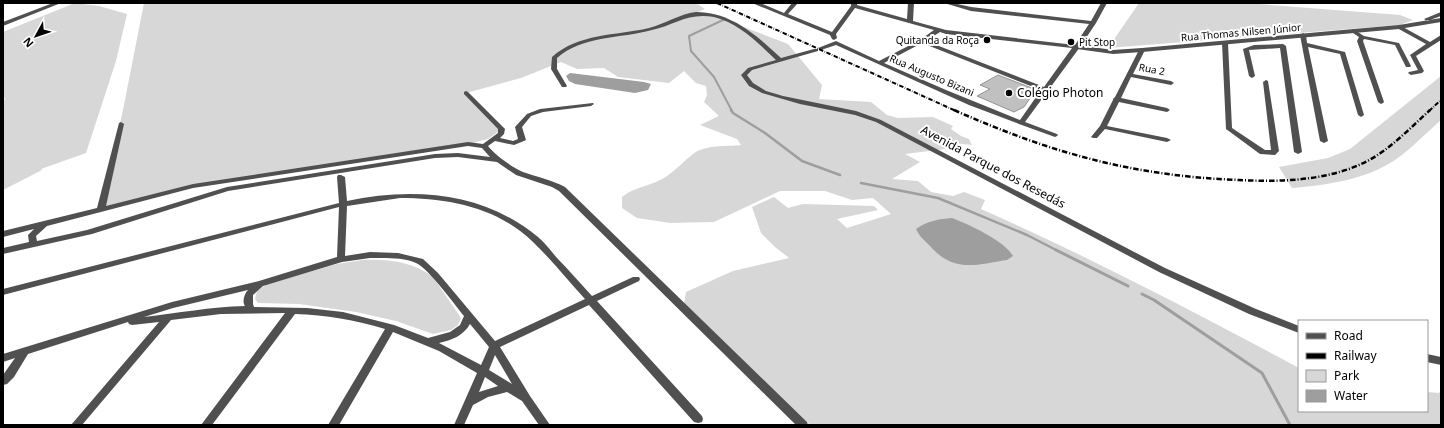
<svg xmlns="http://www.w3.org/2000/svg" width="1444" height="428" viewBox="0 0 1444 428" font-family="'Noto Sans',sans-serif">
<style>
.green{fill:#d7d7d7}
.water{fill:#9e9e9e}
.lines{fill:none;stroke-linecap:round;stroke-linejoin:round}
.stream-far2{stroke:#9e9e9e;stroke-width:2}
.stream-far1{stroke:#9e9e9e;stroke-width:2.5}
.stream{stroke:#9e9e9e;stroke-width:3}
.building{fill:#c0c0c0;stroke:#949494}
.minor{fill:#505050;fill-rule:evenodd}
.tertiary{fill:#505050;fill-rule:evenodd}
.rail-far1{stroke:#000;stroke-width:2;stroke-dasharray:4.5 1.5 0.5 1.5;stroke-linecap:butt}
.rail{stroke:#000;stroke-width:2.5;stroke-dasharray:5.5 2 1 2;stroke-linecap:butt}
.poi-dot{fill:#000;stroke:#fff;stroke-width:1.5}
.labels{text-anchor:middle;stroke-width:4;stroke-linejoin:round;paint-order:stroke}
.far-street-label{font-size:10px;fill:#000;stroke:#fff}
.far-poi-label{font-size:10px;fill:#000;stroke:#fff;text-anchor:end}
.poi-label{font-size:12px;fill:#000;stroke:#fff;text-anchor:start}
.street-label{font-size:12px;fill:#000;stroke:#fff}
</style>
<rect width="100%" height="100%" fill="#fff"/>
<path class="green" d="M75,3L99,6L127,14L116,61L86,153L41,169L42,170L3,190V102L5,99L3,95V32Z
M144,3H696L705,9L693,14L718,17L788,44L822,85L819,99L871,102L887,115L898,118L933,117L953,126L951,129L961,136L969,139L972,145L943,142L945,149L905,154L920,162L892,179L918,181L931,192L953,196L964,192L985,200L981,209C1090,257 1194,312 1299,368V411H1427V392L1439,393L1441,390V425H810L684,304L686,292L733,271L789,258L775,247L761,233L752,207L774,197L788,208L803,204L874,206L878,210L837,219L847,228L891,214L873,198L852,200L825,191H780L714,222L670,223L637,218L622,208V197C635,186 653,186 667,176C676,170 684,161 693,154C706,144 726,147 741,145L737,139L700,125L719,116L704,102L707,95L706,86L696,83L684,71L669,83L618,77L604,68L577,69L561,62L521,78L466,93L502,129L488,139L468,144L193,186L101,208L123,110Z
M1139,3H1245L1400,15L1413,20L1400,25L1108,48Z
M1441,76V120C1426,133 1411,149 1395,160C1365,180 1327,185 1292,188L1279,167L1328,158L1350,149Z
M362,260C387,259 412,261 433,277L461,318L458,325L451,330L433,334L396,321L356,312L299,304L258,303L255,299L257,291L267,284L337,264Z"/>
<path class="water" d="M570,73L644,82L651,84L648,90L635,93L575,84L569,81L566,76Z
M952,218C968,224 1005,241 1013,256L1007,260C975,265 954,273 930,246C925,241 919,236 916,229C927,221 939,219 952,218Z"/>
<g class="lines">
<path class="stream-far2" d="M723,20L689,36L691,51L714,77L732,111"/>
<path class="stream-far1" d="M731,110L733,113L765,133L802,161L840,175
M861,183L938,198L1027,235L1058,251"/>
<path class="stream" d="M1056,250L1128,286
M1142,294L1154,300L1262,373L1290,425"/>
</g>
<path class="building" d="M998,75L1037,90V91L1033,94L1024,107L1014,112L977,96L990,89L980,85Z"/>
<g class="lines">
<path class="minor" d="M53,3H61L3,26V22Z
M752,3H760L784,13L792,3H798L788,14L832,32L851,6V3H857V5L907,19L908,3H914L913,21L946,30L1075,45L1089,24L971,11L944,3H953L971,7L1091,21L1101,3H1107L1096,23L1080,47L1025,122L1057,134L1058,135L1057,136L1055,137L1019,124L969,105L836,45L821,50L818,48L836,41L879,61L920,40L934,30L855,8L836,34L837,38L834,40L832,39L830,35ZM940,32L946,34L1072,48L1044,87L926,41ZM922,43L1041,90L1020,120L946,90L884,63Z
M696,12C732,12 757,36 781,58L814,49H818V51L752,70L747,75L753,83L766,91L783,96L856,111L881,120L1165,268L1256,309L1299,326V333L1249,314L1159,272L876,122L855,115L800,104L762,93L749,86L741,75L748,68L776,60C758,43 739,23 714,17C689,12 674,25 652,30C620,39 583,35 557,58V69L567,86L566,87H562L551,69L552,57C579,33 615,36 649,28C665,24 679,14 696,12Z
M1397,26H1401L1430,42L1441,35V40L1416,56L1424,71L1422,73L1411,75L1408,73L1409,72L1418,70L1410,55L1426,44L1397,28Z
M1353,29L1364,36L1399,43L1411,66L1410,67H1406L1395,45L1364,39L1363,41L1384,102L1383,103L1381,104L1378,102L1357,41L1359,37L1350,31Z
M1303,33L1306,35L1307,43L1345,52L1364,115L1361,117L1358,115L1340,54L1308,47L1328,141L1324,143L1320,141L1300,35Z
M1225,41L1228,43L1232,128L1265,150H1271L1263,82L1266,80L1268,81L1279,151L1275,155L1260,154L1226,129L1222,43Z
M1283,44L1286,46L1302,152L1298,154L1294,152L1280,48L1249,50L1255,76L1252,78L1249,76L1243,49L1254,45Z
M1142,48L1145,50L1133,74L1171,81L1174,83L1171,85L1131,77L1121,98L1167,108L1170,110L1167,112L1119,102L1107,126L1167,138L1171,140L1167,142L1105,129L1097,138H1093L1091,137L1100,126L1113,100V99L1115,97L1139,50Z
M466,91L468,92L505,129L504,134L500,138L513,141L518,139L515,127L527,114L540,109L593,103L594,104L591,106L543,112L531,116L522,127L526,140L524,141L514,145L495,141L488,146C495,155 513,168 523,172C537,177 552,180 565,187L807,422L808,425H796L559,191L552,187L516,175L497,162L458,157L435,158L228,191L92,234L3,254V248L29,242L28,235L34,229L3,237V231L97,208L119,123L121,122L124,124L106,206L193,184L468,142L483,144L498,133V129L464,94V92ZM468,146L482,148L490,157L458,153L435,154L227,187L87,230L37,241L36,236L47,226L193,188Z
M338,175H341L345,177L347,201C413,187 484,192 538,237C545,243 551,251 557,258C569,270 580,283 592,296L633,277H639L640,279L639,281L597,301L702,416L703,419L702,422L698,423L694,422L589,305L500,347L530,396L550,425H539L522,401L507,392L488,397L473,405L464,425H454L477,373L439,351L393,332L339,425H328L385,329C355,320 326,315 295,314L212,425H201L285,313L221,314L171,320L82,425H71L159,322L132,325L129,324L128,322L28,354L14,377L7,384L3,385V375L15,358L3,362V354L172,302L259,281L337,257L339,207L3,295V289L339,203L337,177ZM400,198C448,198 497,207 533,242C552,260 568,281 585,299L495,341L438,273L423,259L398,253L370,252L345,256L347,206ZM370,258C385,258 403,257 416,263C428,268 455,305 464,316L460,325L450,332L428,338L394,325L343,312L307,308L254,307L253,304V295L263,286L342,262ZM248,290C244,294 242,302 245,306C211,307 177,313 144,317L173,308ZM470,324L489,347L481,365L439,343C452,340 463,336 470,324ZM495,355L512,384L489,370ZM485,377L498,386L479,392Z
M1427,354L1441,357V365L1427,362Z"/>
<path class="tertiary" d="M1441,12V16L1427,21L1424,19Z
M1441,18V22L1399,29L1142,52L1113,54L1077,49L1074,47L1077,45L1113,50L1142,48L1399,25Z"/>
<path class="rail-far1" d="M717,3L956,111
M1429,111L1441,100"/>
<path class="rail" d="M954,110C1051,153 1133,176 1239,180C1279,182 1322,181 1359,165C1387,153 1408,130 1430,110"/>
</g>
<g class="poi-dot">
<circle cx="987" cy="40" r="4"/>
<circle cx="1071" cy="42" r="4"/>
<circle cx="1009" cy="93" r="4"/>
</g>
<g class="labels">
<g class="far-street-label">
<text transform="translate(1241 32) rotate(-5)" y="4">Rua Thomas Nilsen Júnior</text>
<text transform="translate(1152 69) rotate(11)" y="4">Rua 2</text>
<text transform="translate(932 75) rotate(23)" y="4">Rua Augusto Bizani</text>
</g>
<g class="far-poi-label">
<text x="979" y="44">Quitanda da Roça</text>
<text x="1079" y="46" text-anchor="start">Pit Stop</text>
</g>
<g class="poi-label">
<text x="1017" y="97">Colégio Photon</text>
</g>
<g class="street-label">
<text transform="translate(993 167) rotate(28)" y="4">Avenida Parque dos Resedás</text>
</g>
</g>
<rect width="1444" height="428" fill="none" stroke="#000000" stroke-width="8"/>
<rect x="1298" y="320" width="130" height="92" fill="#ffffff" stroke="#999999"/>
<rect x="1306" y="333" width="20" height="6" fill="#505050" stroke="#999999"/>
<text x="1334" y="340" font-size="12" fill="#000000">Road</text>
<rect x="1306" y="353" width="20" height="6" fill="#000000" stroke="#999999"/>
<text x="1334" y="360" font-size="12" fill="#000000">Railway</text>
<rect x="1306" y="370" width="20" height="12" fill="#d7d7d7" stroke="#999999"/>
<text x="1334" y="380" font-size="12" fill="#000000">Park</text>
<rect x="1306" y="390" width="20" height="12" fill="#9e9e9e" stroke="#999999"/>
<text x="1334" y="400" font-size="12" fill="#000000">Water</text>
<g transform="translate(36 36) rotate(230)" stroke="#ffffff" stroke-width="3" paint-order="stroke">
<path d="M0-3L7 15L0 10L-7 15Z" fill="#000000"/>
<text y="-6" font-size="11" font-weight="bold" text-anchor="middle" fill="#000000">N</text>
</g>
</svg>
